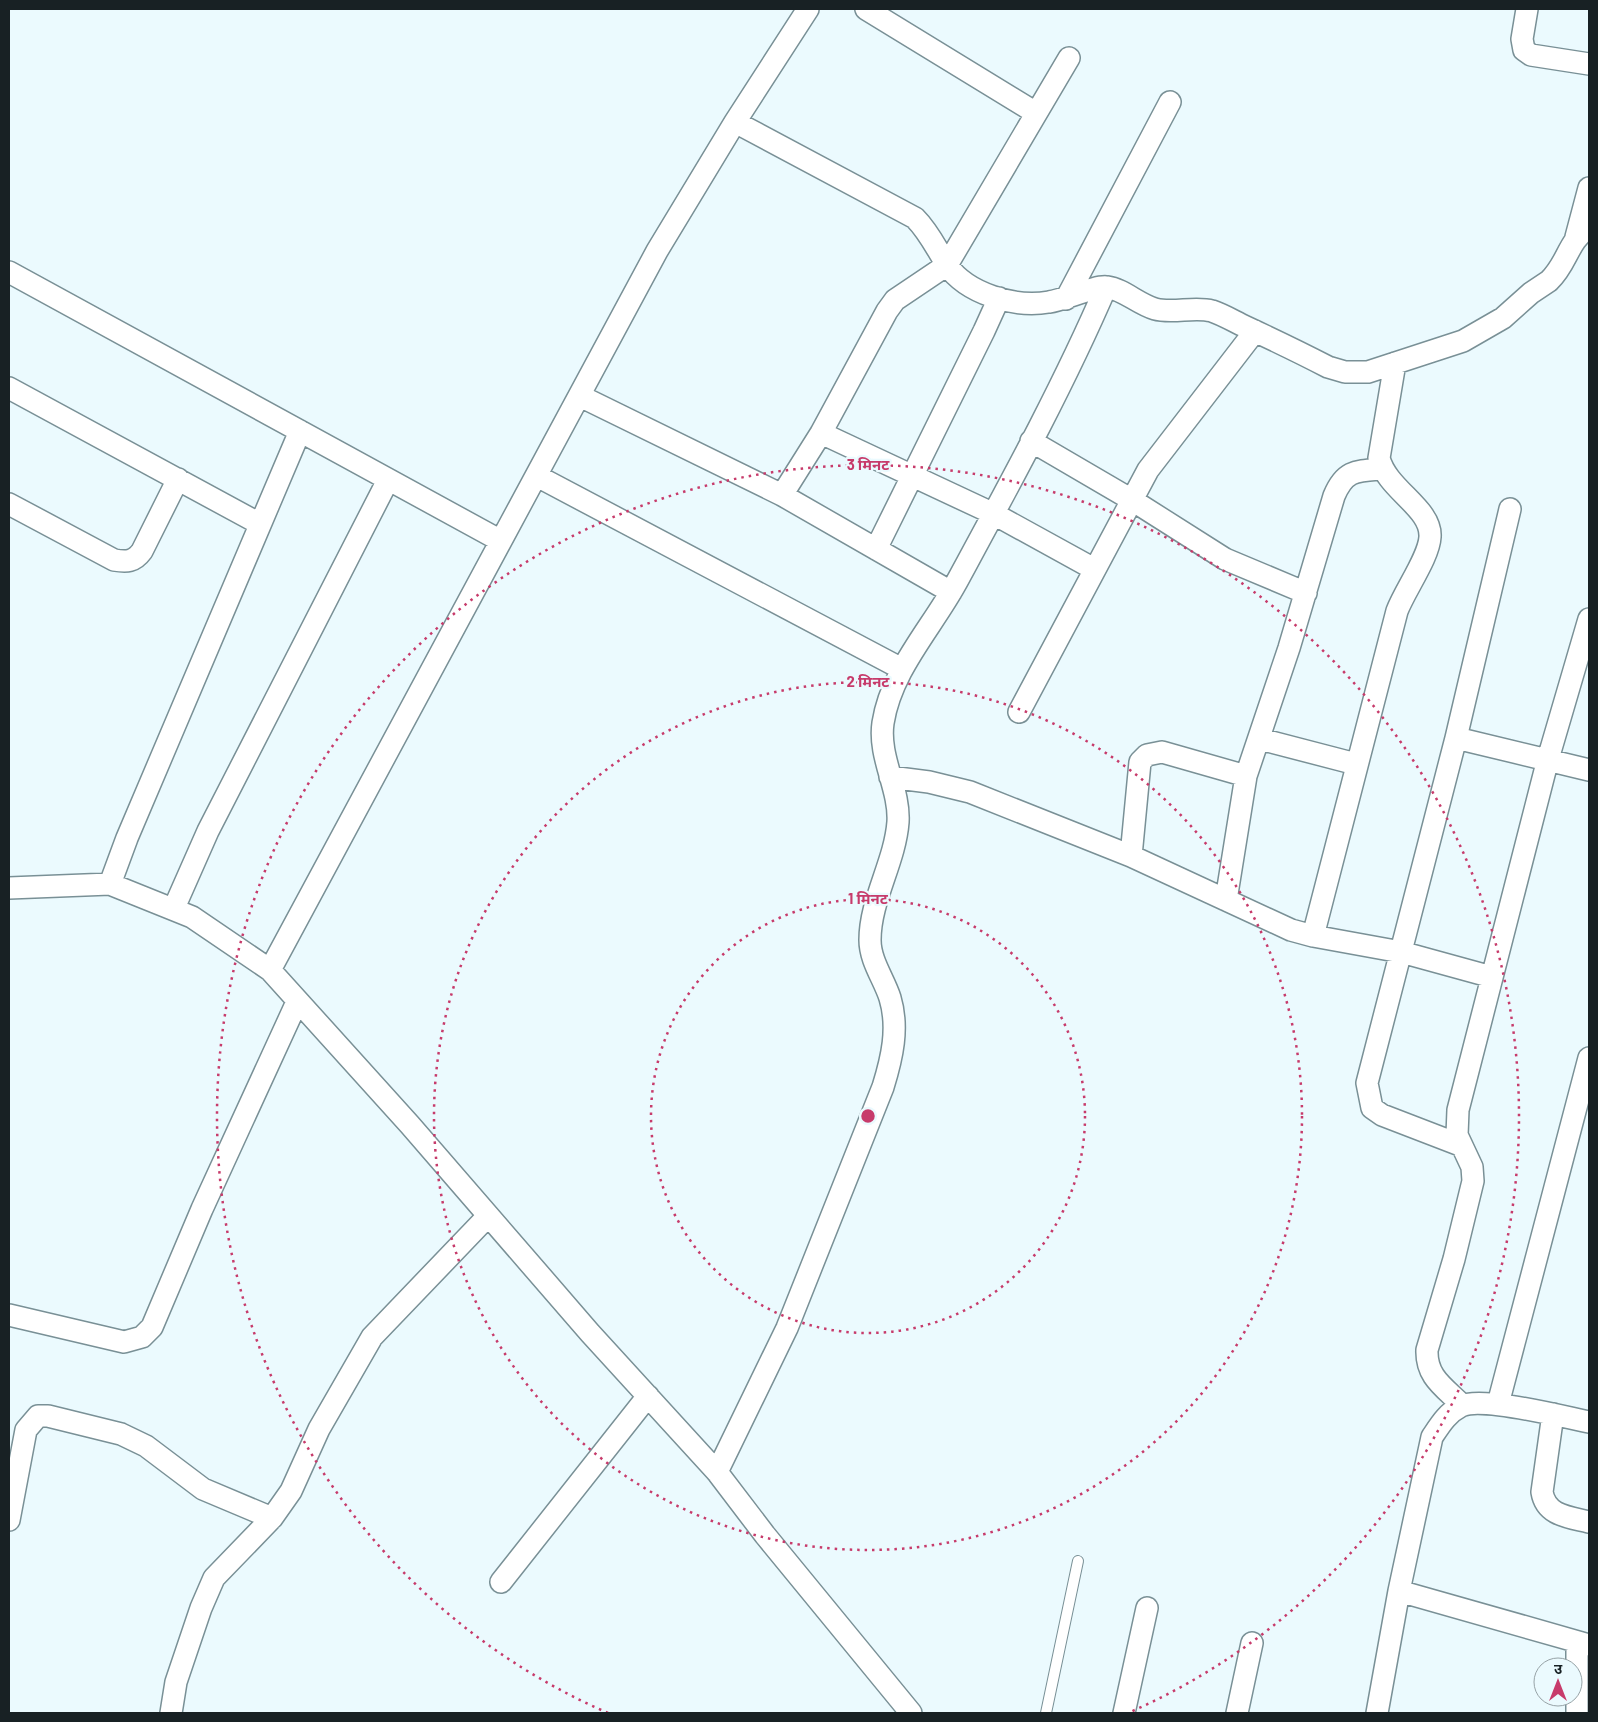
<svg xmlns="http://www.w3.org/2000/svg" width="1598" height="1722" viewBox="0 0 1598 1722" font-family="Barlow,'Noto Sans Devanagari',sans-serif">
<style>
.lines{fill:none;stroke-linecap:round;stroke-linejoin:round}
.lane-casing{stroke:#799096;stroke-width:12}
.street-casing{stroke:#799096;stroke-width:24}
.lane{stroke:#fff;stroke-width:10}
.street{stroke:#fff;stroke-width:21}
.ring{fill:none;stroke:#c73b6b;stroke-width:2.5;stroke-dasharray:2.5 5}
.centre{fill:#c73b6b;stroke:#ebfafe;stroke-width:2.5}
.ring-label{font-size:15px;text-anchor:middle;font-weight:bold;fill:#c73b6b;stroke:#ebfafe;stroke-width:4.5;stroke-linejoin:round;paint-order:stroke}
</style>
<rect width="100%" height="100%" fill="#ebfafe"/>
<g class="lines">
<g class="lane-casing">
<path id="lane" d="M1046,1713L1078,1561"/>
</g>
<g class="street-casing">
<path id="street" d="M866,9L1036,113
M1527,9L1522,39L1524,50L1531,55L1589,64
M735,122L915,218C929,232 936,248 947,265C967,294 1015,308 1049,302C1064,300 1096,285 1107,287C1123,289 1138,304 1155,309C1173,314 1194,306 1212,311C1224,315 1235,322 1246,327C1274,340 1301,353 1328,367L1345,372H1368L1463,341L1503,318L1531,293L1549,281C1568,263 1567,242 1589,227
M1576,237L1589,188
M9,272L501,541
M1066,299L1170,102
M9,388L260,524
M580,396L782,495L951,592
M821,433L994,514L1094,569
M1031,441L1132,500L1225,559L1306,593
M537,476L902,669
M782,495L821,433L887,311L895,300L947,265L1069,58
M9,504L114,560C127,562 134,562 142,551L178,479
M876,549L984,331L999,298
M1019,712L1148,470L1255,331
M1456,738L1589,770
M1260,739L1356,764
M890,777L929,782L970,792L1131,856L1291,930L1313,936L1401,952L1492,977
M1131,856L1140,762L1147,755L1162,752L1246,776
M110,884L127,838L300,431
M9,888L110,884L192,917L270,970L657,251L735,122L808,9
M1226,900L1246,776L1289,648L1334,496C1345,470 1356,471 1382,469
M174,908L208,831L388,480
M1313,936L1397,611C1405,590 1429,557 1430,537C1432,508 1387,490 1379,458L1395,363
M270,970L410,1125L590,1333L717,1472L765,1535L911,1713
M1460,1145L1382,1115L1372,1108L1367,1083L1456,738L1510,509
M9,1315L124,1342L142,1337L152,1327L202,1209L297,1002
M1498,1404L1589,1058
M1462,1405C1444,1387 1426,1377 1427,1350L1454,1259L1473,1181L1472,1167L1457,1135L1458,1110L1548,759L1589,619
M1553,1414L1542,1492C1546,1516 1569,1517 1589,1522
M717,1472L787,1328L883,1087C892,1058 899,1028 890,998C884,979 870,961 870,940C870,900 895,862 898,822C900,789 878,757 883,723C891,671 930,630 955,585C1008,487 1062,389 1106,287
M9,1520L26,1430L38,1416H48L121,1434L146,1446L203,1489L272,1518
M501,1582L648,1396
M1399,1591L1589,1645
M1577,1643V1713
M171,1713L176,1682L201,1608L214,1578L272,1518L291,1491L319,1429L372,1337L488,1216
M1124,1713L1147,1608
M1237,1713L1252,1643
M1377,1713L1399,1591L1432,1437C1440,1425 1447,1413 1461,1406C1482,1396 1564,1417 1589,1422"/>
</g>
<use href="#lane" class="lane"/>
<use href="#street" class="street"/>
</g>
<g class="ring">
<circle cx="868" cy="1116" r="217"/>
<circle cx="868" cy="1116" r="434"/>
<path d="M608 1713A651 651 0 1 1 1128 1713"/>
</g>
<circle cx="868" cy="1116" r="8" class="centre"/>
<g class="ring-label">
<text x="868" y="470">3 मिनट</text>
<text x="868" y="687">2 मिनट</text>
<text x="868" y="904">1 मिनट</text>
</g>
<rect width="1598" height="1722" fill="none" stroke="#182124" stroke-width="20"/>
<g transform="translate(1558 1682)"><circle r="24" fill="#ebfafe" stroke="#97a3a7"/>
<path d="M0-4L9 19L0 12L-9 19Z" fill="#c73b6b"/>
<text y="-8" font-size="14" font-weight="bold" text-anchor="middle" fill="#182124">उ</text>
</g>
</svg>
